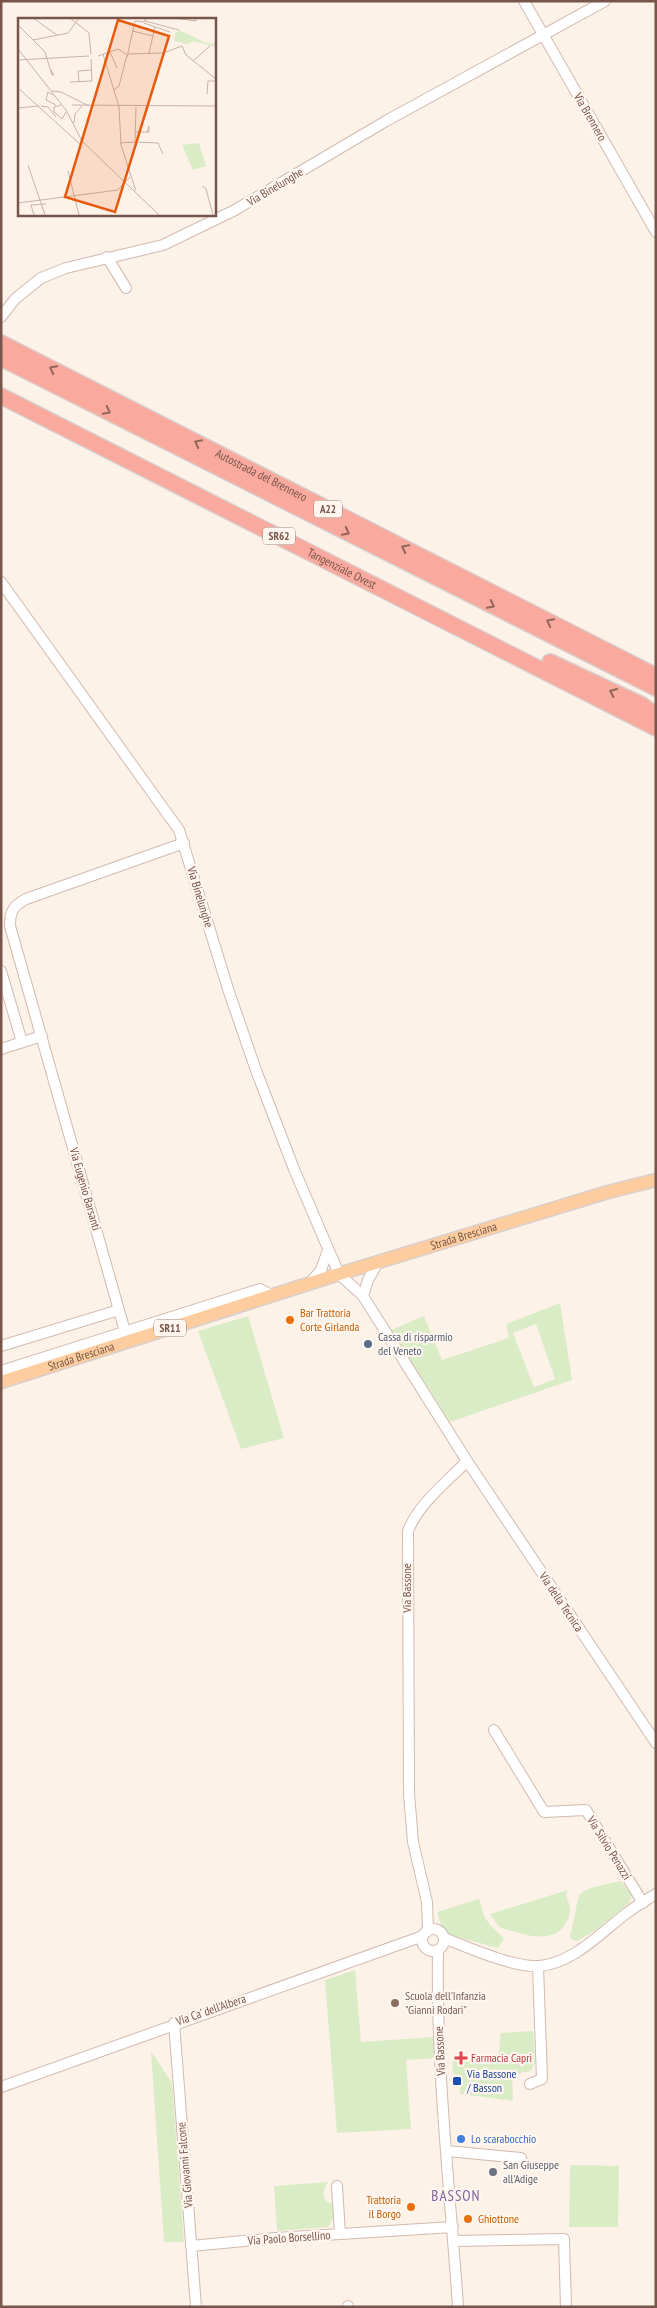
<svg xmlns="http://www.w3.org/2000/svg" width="657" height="2308" viewBox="0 0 657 2308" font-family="'PT Sans Narrow',sans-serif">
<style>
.green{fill:#daecc5;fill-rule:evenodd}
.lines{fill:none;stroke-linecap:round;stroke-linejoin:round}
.minor-casing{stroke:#d2baaf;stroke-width:12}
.major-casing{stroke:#d9cfcc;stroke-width:15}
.highway-casing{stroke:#d9cfcc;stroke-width:18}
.minor{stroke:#fff;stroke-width:10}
.major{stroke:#fdcd9f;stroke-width:12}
.highway{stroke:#f9a99d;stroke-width:15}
.oneway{stroke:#92665b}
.food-dot{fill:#e8710a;stroke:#fff6ef;stroke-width:2}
.service-dot{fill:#5c6f8a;stroke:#fff6ef;stroke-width:2}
.education-dot{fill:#8d6e63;stroke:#fff6ef;stroke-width:2}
.health-dot{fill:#e0444e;stroke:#fff6ef;stroke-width:2}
.transit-dot{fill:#1a4fb4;stroke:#fff6ef;stroke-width:2}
.shop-dot{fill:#3f7fe0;stroke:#fff6ef;stroke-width:2}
.worship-dot{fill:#6b7280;stroke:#fff6ef;stroke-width:2}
.labels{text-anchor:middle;stroke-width:4.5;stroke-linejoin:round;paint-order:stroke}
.shield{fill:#fff6ef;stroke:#a0857c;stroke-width:1}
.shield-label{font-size:11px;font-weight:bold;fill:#78554a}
.street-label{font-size:12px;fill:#78554a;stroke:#fff6ef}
.food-label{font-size:12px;fill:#c56008;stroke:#fff6ef;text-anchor:start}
.service-label{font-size:12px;fill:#4e5e75;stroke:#fff6ef;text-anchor:start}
.education-label{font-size:12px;fill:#785e54;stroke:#fff6ef;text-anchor:start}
.health-label{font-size:12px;fill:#be3a42;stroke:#fff6ef;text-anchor:start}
.transit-label{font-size:12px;fill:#164399;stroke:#fff6ef;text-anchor:start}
.shop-label{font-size:12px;fill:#366cbe;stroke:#fff6ef;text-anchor:start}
.worship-label{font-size:12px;fill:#5b616d;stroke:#fff6ef;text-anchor:start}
.quarter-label{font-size:15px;letter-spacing:1px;fill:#82669b;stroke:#fff6ef}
.inset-road{fill:none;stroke:#c8b3a9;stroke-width:1}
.view{fill:#e8590c;fill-opacity:0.15;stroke:#e8590c;stroke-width:2.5}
.inset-edge{fill:none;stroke:#78554a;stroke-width:2.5}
</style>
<rect width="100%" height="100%" fill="#fdf2e8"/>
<path class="green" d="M560,1303L572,1380L450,1422L391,1330L424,1316L442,1360L509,1338L506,1324ZM536,1324L555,1379L534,1387L513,1333Z
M248,1316L284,1438L241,1449L198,1331Z
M621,1881L631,1895L630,1902L596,1930L577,1941L572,1940L570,1936C584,1888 566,1893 621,1881Z
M568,1890L566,1896C570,1905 572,1911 567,1921C554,1948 519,1933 499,1927L490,1914Z
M479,1899L484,1916L490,1925L504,1938L498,1948L450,1935L442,1928L437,1912Z
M355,1970L361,2042L434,2037L435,2058L406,2060L411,2129L337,2133L325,1980Z
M533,2031L535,2062L531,2071L512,2074L513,2101L460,2094L459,2078L453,2073L452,2061L498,2058L501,2033Z
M151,2051L172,2083L184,2242H164Z
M570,2165L619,2166L618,2227H569Z
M328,2182C324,2189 321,2195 327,2202L333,2204L334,2216L328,2227L277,2231L274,2186Z"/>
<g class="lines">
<g class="minor-casing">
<path id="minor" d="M524,1L656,232
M107,257L126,288
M1,317L15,299L41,278L66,268L163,245L235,210L386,121L605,1
M1,582L179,830L229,992L257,1073L294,1169L339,1274L363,1296L467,1461L656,1743
M1,971L22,1042
M1,1049L42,1036
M308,1285L321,1270L328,1250
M363,1296L368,1280L378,1262
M128,1342L10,926C10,911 13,906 26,899L184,843
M1,1346L119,1310
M1,1371L260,1289L273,1296
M494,1730L544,1812L586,1810L643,1903
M422 1940a11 11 0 1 1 22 0a11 11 0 1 1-22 0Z
M428,1931L427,1902L413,1842L409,1794L408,1531C419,1503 446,1483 467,1461
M444,1938C467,1947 514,1968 539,1966C574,1963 600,1933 627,1913C636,1906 646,1900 656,1894
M438,1950C436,2069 450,2189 458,2307
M174,2023L196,2307
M530,2084L542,2079L538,1966
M1,2087L423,1936
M447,2151L521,2158
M337,2186L340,2234
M454,2241L564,2239L566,2307
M191,2246L276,2238L453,2227
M348,2307V2306"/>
</g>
<g class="major-casing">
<g id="major">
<path id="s1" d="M1,1382L339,1274L608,1192L656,1180"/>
</g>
</g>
<g class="highway-casing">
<g id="highway">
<path id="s2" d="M1,343L656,676"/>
<path d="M1,358L656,688"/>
<path id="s3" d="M1,396L656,728"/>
<path d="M550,662L642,705L656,715"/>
</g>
</g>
<use href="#minor" class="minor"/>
<use href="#major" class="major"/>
<use href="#highway" class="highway"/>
</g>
<defs><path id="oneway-chevron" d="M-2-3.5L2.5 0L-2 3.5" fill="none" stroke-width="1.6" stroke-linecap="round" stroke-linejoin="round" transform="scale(1.25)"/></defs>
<g class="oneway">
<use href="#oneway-chevron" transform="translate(53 369) rotate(-153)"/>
<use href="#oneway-chevron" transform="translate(107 411) rotate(27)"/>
<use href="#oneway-chevron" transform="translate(198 443) rotate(-153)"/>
<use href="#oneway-chevron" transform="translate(346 532) rotate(27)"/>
<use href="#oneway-chevron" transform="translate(405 548) rotate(-153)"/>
<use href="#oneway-chevron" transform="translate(491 605) rotate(27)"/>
<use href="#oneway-chevron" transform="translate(550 622) rotate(-153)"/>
<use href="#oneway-chevron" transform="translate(613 692) rotate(-155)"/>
</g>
<g class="food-dot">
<circle cx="290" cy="1320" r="5"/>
<circle cx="411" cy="2207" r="5"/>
<circle cx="468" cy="2219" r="5"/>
</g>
<circle class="service-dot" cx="368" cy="1344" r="5"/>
<circle class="education-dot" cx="395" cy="2003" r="5"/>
<path class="health-dot" d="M458.5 2050.5h5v5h5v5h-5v5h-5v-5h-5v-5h5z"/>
<rect class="transit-dot" x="452" y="2076" width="10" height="10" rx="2.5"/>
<circle class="shop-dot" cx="461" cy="2139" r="5"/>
<circle class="worship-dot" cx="493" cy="2172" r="5"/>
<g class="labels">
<g class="shield">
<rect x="314" y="500.5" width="28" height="17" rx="4"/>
<rect x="263" y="527.5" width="32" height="17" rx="4"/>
<rect x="154" y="1319.5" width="32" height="17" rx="4"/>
</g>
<g class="shield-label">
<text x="328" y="513">A22</text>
<text x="279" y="540">SR62</text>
<text x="170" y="1332">SR11</text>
</g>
<g class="street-label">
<text transform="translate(590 117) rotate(60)" y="4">Via Brennero</text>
<text transform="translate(275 187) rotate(-31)" y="4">Via Binelunghe</text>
<text dy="4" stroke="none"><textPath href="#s2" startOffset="292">Autostrada del Brennero</textPath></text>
<text dy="4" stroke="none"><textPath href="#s3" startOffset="382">Tangenziale Ovest</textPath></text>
<text transform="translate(200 897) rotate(73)" y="4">Via Binelunghe</text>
<text transform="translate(85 1189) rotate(74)" y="4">Via Eugenio Barsanti</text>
<text dy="4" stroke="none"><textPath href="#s1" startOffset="485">Strada Bresciana</textPath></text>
<text dy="4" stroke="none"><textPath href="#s1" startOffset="84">Strada Bresciana</textPath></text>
<text transform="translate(407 1588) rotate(-90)" y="4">Via Bassone</text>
<text transform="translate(561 1602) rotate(56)" y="4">Via della Tecnica</text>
<text transform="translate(609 1848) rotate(58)" y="4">Via Silvio Penazzi</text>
<text transform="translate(211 2010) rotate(-19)" y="4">Via Ca' dell'Albera</text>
<text transform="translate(440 2051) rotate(-93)" y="4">Via Bassone</text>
<text transform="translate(185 2165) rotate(-95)" y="4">Via Giovanni Falcone</text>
<text transform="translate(289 2238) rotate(-4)" y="4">Via Paolo Borsellino</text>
</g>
<g class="food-label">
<text x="300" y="1317">Bar Trattoria<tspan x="300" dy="14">Corte Girlanda</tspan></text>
<text x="401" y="2204" text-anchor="end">Trattoria<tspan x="401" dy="14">il Borgo</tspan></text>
<text x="478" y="2223">Ghiottone</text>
</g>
<g class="service-label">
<text x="378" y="1341">Cassa di risparmio<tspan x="378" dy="14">del Veneto</tspan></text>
</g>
<g class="education-label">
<text x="405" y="2000">Scuola dell'Infanzia<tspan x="405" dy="14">"Gianni Rodari"</tspan></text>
</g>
<g class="health-label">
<text x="471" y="2062">Farmacia Capri</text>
</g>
<g class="transit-label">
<text x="467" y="2078">Via Bassone<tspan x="467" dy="14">/ Basson</tspan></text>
</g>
<g class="shop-label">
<text x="471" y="2143">Lo scarabocchio</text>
</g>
<g class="worship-label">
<text x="503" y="2169">San Giuseppe<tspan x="503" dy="14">all'Adige</tspan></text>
</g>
<g class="quarter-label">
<text x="456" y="2201">BASSON</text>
</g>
</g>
<g transform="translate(18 18)">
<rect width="198" height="198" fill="#fdf2e8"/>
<path d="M161,12L188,25L196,26L197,23V29L176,23L169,26L156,23L157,16ZM181,125L188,148L175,152L164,127Z" fill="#daecc5"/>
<path class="inset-road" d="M15,0L39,17M52,0L71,15L73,36M156,0L178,3V0M127,3L161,12M126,5L152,14M0,7L27,34L34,57H36L33,52M114,13L135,18M15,22L50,15L61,0M0,31L48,92L64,123L141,197M92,34L99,50M131,35L137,9M85,36L101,89L103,127L118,173M110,36L145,35L164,28L168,37L198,61M80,38L100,31L108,36M109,39L117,3L126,4L128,0M0,42L71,38M175,43L192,28M52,64L74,63L73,41M61,64L60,53L74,52M0,70L63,127M95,72L101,68L109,37M34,73L43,74L71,88M189,76L190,63H198M35,77L30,74L28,82L38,87M43,87L36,89V94L44,101L48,94M54,87L198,88M23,88L30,89L38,99M0,90L21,88M56,105L57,96L64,88M118,114H131V108L129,114M117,124L140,125L145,136M102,125L117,124L118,89M10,147L27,197M50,153L61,197M184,168L188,171L195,197M0,185L100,172L112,159M16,197L13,187L28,186"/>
<path class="view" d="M100,2L151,18L97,194L47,179Z"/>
<rect width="198" height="198" class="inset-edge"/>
</g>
<rect width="657" height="2308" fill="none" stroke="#78554a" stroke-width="5"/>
</svg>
